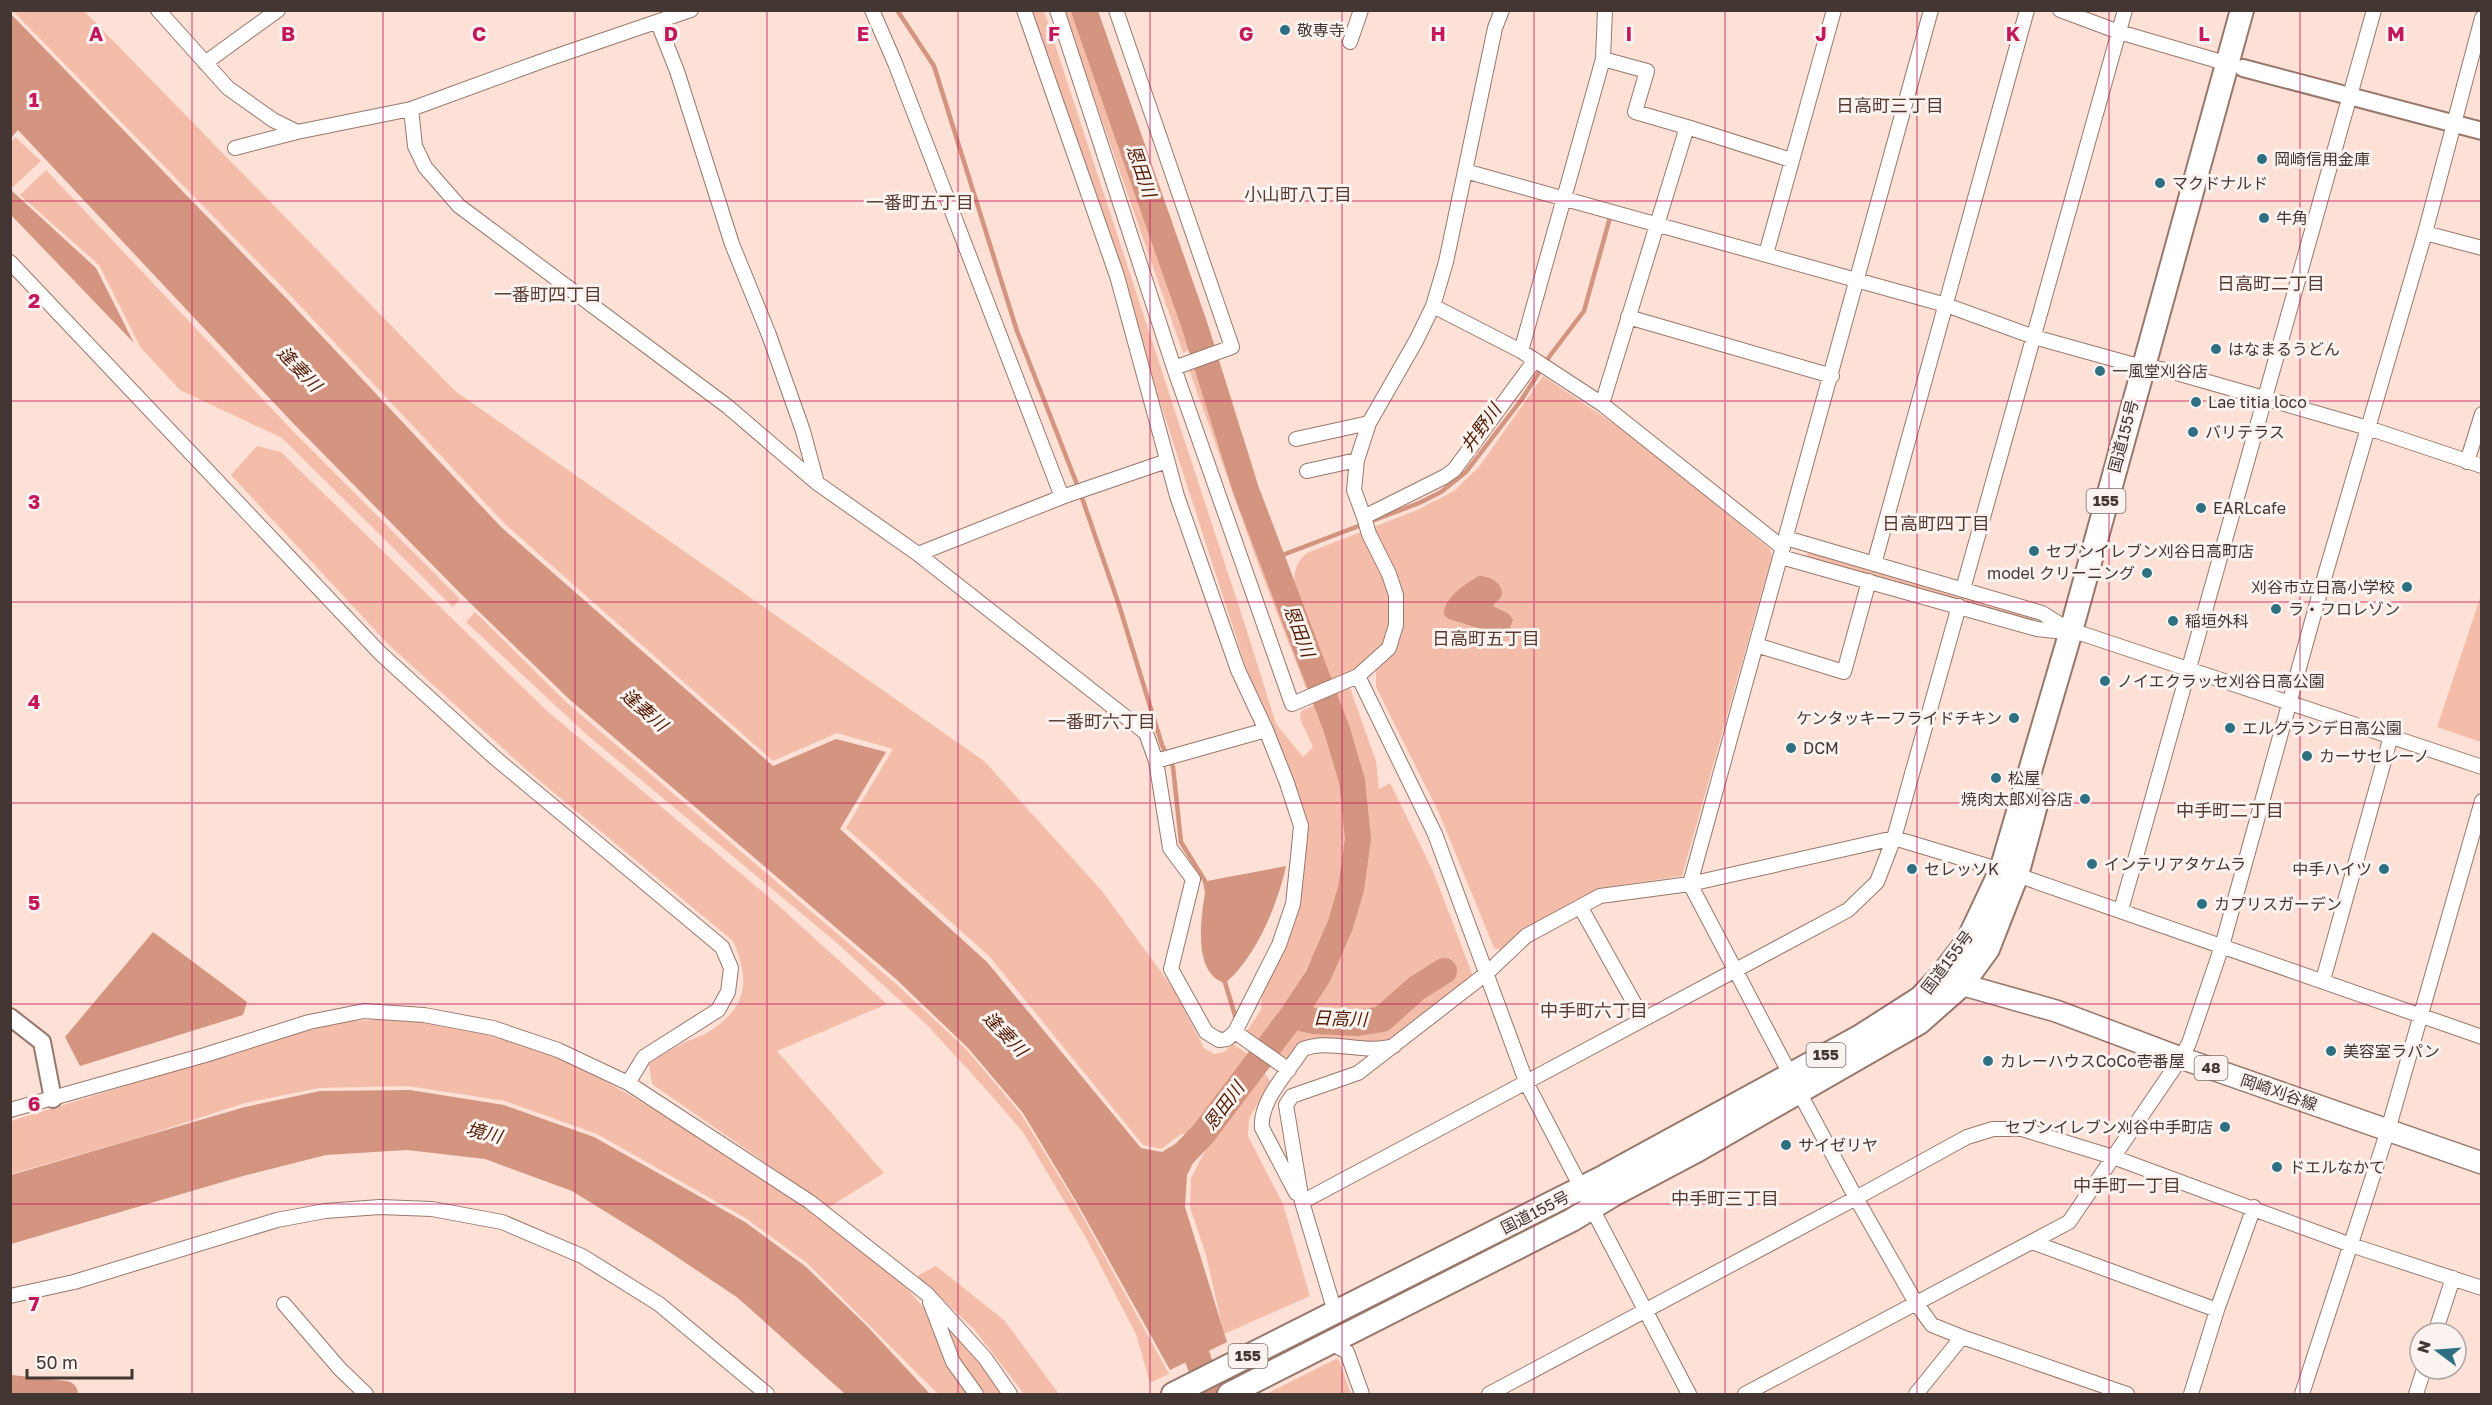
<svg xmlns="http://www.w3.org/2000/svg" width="2492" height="1405" viewBox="0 0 2492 1405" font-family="'Golos Text','Noto Sans JP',sans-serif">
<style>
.green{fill:#f4bdaa}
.water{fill:#d39580}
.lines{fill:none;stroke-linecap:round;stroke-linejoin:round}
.stream{stroke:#d39580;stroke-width:4.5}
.river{stroke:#d39580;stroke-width:26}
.minor-casing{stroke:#98786d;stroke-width:16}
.tertiary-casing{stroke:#98786d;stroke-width:20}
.primary-casing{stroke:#98786d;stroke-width:24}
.trunk-casing{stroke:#98786d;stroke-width:26}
.minor{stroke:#fff;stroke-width:14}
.tertiary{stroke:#fff;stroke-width:16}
.primary{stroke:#fff;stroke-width:21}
.trunk{stroke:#fff;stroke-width:22}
.grid{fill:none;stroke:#c2185b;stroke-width:1.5;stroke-opacity:0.55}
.poi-dot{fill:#2e7082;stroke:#faf3f0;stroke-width:2}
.labels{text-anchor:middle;stroke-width:6;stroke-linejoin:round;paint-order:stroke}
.shield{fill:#faf3f0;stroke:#7b6f6b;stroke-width:1.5}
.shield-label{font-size:15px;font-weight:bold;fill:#443632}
.poi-label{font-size:16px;fill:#443632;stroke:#faf3f0;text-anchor:start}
.street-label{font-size:16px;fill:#443632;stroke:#faf3f0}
.neighbourhood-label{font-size:18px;fill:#583c33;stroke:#faf3f0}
.water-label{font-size:18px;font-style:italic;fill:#501904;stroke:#faf3f0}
.grid-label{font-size:20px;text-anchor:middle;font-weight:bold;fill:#c2185b;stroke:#faf3f0;stroke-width:6;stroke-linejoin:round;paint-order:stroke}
</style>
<rect width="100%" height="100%" fill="#fde0d6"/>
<path class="green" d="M13,11H84L455,391L984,761L1102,891L1175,991L1204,1048L1214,1054L1224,1052L1233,1044L1252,1057L1202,1127L1180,1135L1161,1149L1143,1145L990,957L846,828L893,749L837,733L773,761L505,524L289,294Z
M1030,11H1044L1246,628L1276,724L1303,757L1313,747L1300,719L1301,711L1317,704C1328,738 1340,771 1345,806C1358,895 1308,972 1259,1041L1246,1032L1261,1010L1262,990L1283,945L1304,825L1261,714L1107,238Z
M1064,11H1071L1191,349L1183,353Z
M15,137L41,161L13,187L10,185L11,143Z
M46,170L290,428L460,599L453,607L282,438L180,390L141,348L99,265L20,195Z
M1198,366L1265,562L1314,684L1306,688L1258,564L1189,369Z
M1543,376L1635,438L1770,549L1772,556L1682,876L1600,888L1521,932L1504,951L1494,948L1439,813L1376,687V671L1357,668L1330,682L1294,581C1295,568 1297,561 1307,553L1417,510L1454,491L1479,467Z
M257,446L281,452L546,710L771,899L887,1004L777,1051L884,1173L829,1207L652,1084L649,1064C658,1058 666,1052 676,1047C688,1040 702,1037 713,1029C749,1005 749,977 733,941L529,772L388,644L231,475Z
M1808,551L2035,616L2033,622L1807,558Z
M2481,595V742L2437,727Z
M475,612L567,703L895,983L966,1049L1021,1114L1073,1199L1169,1374L1150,1383L1136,1334L1085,1236L1023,1132L984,1087L926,1024L837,943L586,734L466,622Z
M1350,688L1376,761L1379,789L1390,783L1433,871L1473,976C1449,995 1404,1042 1375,1045C1352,1047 1328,1042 1305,1040L1288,1062L1277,1054L1291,1033L1304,1027L1373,1030L1392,1023L1455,973L1447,963L1383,1012L1358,1019L1303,1014C1313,999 1325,984 1333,968C1367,903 1376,825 1357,754C1351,734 1342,714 1335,694Z
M403,1019L470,1030L531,1048L582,1068L647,1105L740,1164L811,1211L904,1285L926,1310L946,1366L967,1394H938L807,1263L747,1219L597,1134L505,1101L408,1086L319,1088L245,1103L141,1137L11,1174V1121L294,1034L349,1021Z
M1261,1068L1270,1081L1249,1119L1248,1136L1283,1204L1310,1296L1224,1334L1206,1255L1190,1207L1191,1178L1216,1130Z
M936,1266L1004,1320L1059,1394H1024L974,1329L917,1276Z
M948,1320L1008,1394H982L958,1360L944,1322Z
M1338,1358L1351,1394H1266Z"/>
<path class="water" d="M11,14L287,299L501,527L773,766L836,739L886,752L840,829L987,962L1141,1148L1162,1152L1195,1132L1204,1142L1187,1175L1185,1207L1227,1342L1170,1370L1077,1203L1023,1113L968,1048L896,979L569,699L465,598L291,421L18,130L11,138Z
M11,190L96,268L134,343L11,215Z
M1479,576C1489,576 1502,582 1502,594C1501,599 1495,602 1493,606L1509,614L1513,620L1509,631C1496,636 1463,623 1449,619L1444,615C1443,598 1466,583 1479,576Z
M1286,866C1278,904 1255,959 1225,983C1189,973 1203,906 1207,881Z
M153,932L247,1002L243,1015L80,1066L65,1037Z
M410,1090L504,1105L594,1137L745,1222L805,1266L866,1325L930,1394H845L738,1298L653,1241L572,1191L485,1159L407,1150L326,1155L243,1176L11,1244V1175L245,1107L320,1091Z"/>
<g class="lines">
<path class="stream" d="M897,10L934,66L1017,331L1080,492L1119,605L1162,745L1173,767L1181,842L1205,881L1207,891
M1272,559L1419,503L1441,492L1466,472L1522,399L1549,357L1584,311L1611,214
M1224,979L1237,1022
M1250,1049L1258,1062"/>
<path class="river" d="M1084,10L1194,324L1246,490L1337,730L1352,781L1358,839L1351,889L1340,926L1318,976L1292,1016L1203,1134L1176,1162
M1292,1016L1314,1021L1358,1023L1382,1019L1417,988L1444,971
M1186,1324L1210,1394
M10,1388L65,1394"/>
<g class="minor-casing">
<path id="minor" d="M158,10L228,88L273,120L297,132L411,109L545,60L691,10
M872,10L895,63L1062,497
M1024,10L1117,276L1177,496L1238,670L1266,730L1287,783L1301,826L1298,857L1293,904L1279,945L1235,1032L1227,1039L1219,1040L1206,1032L1171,969L1193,879L1170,848L1156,761L1266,730
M1057,10L1174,368L1292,704L1358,676L1389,648L1396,625V595L1389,574L1369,534L1364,517L1444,477L1454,470L1535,360
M1116,10L1232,347L1174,368
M1502,10L1495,28L1446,262L1433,306L1521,351L1602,404L1783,548
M2060,10L2119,32L2232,65
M658,23L677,71L732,244L769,335L803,431L817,483
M1350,42L1361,10
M1603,59L1647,71L1635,112L1687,127
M205,63L278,10
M411,109L415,146L425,167L459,206L727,406L817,483L918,554L1146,733L1156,761
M235,148L297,132
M1465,171L1946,305L2034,337L2131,364L2166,370L2264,398L2368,428L2482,466
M2425,233L2482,248
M1766,254L1834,10
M10,262L380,653L494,757L722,947L731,968L728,992L718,1010L644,1057L628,1083
M1628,317L1832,376
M1521,351L1603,59L1605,10
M1602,404L1687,127L1791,160
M1296,439L1369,423
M2467,462L2482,414
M1307,471L1357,460
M1364,517L1354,490L1357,460L1369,423L1416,341L1433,306
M1786,538L2042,613L2069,630
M918,554L1062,497L1167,461
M1781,557L2037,629L2083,634L2482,767
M1874,564L2027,10
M1963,589L2125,10
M1756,645L1844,672L1869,581
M1358,676L1435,834L1527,1084L1689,1394
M2017,875L2482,1037
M1581,908L1643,1019
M2121,910L2374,10
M2323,980L2391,736
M1235,1032L1289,1070
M1790,1074L1690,884L1931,10
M1799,1092L1856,1198L1967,1137L1993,1129H2022L2113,1157L2351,1245L2482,1288
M10,1110L205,1055L309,1022L364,1011L424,1015L493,1028L558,1050L628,1083L810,1202L927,1294L985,1358L1010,1394
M1296,1193L1262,1128C1259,1101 1289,1071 1303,1049C1330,1038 1364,1055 1394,1046
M1302,1202C1484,1105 1666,1008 1848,910L1877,882L1894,838L1959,606
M2032,1242L2217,1310
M10,1296L74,1282L277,1220L325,1211L380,1207L432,1209L502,1222L582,1256L659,1304L767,1394
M930,1302L953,1362L976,1394
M284,1304L340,1369L366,1394
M1335,1312L1302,1202L1286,1105L1292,1096L1358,1073L1487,973L1526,936L1600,896L1690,884L1894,838L2001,870
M2435,1333L2453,1278
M1331,1343L1347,1352L1362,1394
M1489,1394L1856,1198L1916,1303L1932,1325L1962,1337L2127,1394
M1745,1394L2069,1222L2181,1058L2189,1043L2222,946L2319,596L2425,233L2482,18
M1916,1394L1962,1337
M2191,1394L2217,1310L2254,1207
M2302,1394L2388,1130L2482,801
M2416,1394L2424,1369"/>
</g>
<g class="tertiary-casing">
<path id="tertiary" d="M2243,68L2482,131
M10,1017L42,1042L53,1099"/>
</g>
<g class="primary-casing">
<path id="primary" d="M1946,980L2056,1011L2181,1058L2482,1163"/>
</g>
<g class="trunk-casing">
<path id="trunk" d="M1173,1394L1605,1176L1859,1037L1920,998L1940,977L1967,942L2001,870L2071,631L2242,10
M1229,1394L1572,1220L1613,1195L1698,1150L1919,1023L1962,985L1988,949L2017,875L2037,801"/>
</g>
<use href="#minor" class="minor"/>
<use href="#tertiary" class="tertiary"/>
<use href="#primary" class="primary"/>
<use href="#trunk" class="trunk"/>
</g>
<path class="grid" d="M192,10V1394M383,10V1394M575,10V1394M767,10V1394M958,10V1394M1150,10V1394M1342,10V1394M1534,10V1394M1725,10V1394M1917,10V1394M2109,10V1394M2300,10V1394M10,201H2482M10,401H2482M10,602H2482M10,803H2482M10,1004H2482M10,1204H2482"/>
<g class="poi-dot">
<circle cx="1285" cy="30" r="6"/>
<circle cx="2262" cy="159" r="6"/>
<circle cx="2160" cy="183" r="6"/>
<circle cx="2264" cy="218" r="6"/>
<circle cx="2216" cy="349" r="6"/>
<circle cx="2100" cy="371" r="6"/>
<circle cx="2196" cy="402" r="6"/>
<circle cx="2193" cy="432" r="6"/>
<circle cx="2201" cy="508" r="6"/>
<circle cx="2034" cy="551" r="6"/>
<circle cx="2147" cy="573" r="6"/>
<circle cx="2407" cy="587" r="6"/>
<circle cx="2276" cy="609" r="6"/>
<circle cx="2173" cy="621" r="6"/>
<circle cx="2105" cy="681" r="6"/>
<circle cx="2014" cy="718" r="6"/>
<circle cx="2230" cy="728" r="6"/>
<circle cx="1791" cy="748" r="6"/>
<circle cx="2307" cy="756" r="6"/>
<circle cx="1996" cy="778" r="6"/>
<circle cx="2085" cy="799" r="6"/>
<circle cx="2092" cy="864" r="6"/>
<circle cx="1912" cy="869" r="6"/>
<circle cx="2384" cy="869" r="6"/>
<circle cx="2202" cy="904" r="6"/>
<circle cx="2331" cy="1051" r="6"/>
<circle cx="1988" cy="1061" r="6"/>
<circle cx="2225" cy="1127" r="6"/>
<circle cx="1786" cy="1145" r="6"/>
<circle cx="2277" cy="1167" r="6"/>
</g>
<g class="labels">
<g class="shield">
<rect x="2086.5" y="489" width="39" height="24" rx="4.5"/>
<rect x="1806.5" y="1043" width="39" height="24" rx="4.5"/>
<rect x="2194.5" y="1056" width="33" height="24" rx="4.5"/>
<rect x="1228.5" y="1344" width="39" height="24" rx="4.5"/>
</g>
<g class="shield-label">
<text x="2106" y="506">155</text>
<text x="1826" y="1060">155</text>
<text x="2211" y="1073">48</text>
<text x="1248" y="1361">155</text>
</g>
<g class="poi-label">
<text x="1297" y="36">敬専寺</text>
<text x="2274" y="165">岡崎信用金庫</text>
<text x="2172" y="189">マクドナルド</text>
<text x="2276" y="224">牛角</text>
<text x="2228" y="355">はなまるうどん</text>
<text x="2112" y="377">一風堂刈谷店</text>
<text x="2208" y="408">Lae titia loco</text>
<text x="2205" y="438">バリテラス</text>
<text x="2213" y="514">EARLcafe</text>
<text x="2046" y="557">セブンイレブン刈谷日高町店</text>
<text x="2135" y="579" text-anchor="end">model クリーニング</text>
<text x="2395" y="593" text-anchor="end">刈谷市立日高小学校</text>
<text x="2288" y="615">ラ・フロレゾン</text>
<text x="2185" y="627">稲垣外科</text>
<text x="2117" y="687">ノイエクラッセ刈谷日高公園</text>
<text x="2002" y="724" text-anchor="end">ケンタッキーフライドチキン</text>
<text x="2242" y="734">エルグランデ日高公園</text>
<text x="1803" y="754">DCM</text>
<text x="2319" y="762">カーサセレーノ</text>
<text x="2008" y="784">松屋</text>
<text x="2073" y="805" text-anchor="end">焼肉太郎刈谷店</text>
<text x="2104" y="870">インテリアタケムラ</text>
<text x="1924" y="875">セレッソK</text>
<text x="2372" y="875" text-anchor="end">中手ハイツ</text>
<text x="2214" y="910">カプリスガーデン</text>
<text x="2343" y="1057">美容室ラパン</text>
<text x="2000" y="1067">カレーハウスCoCo壱番屋</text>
<text x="2213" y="1133" text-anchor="end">セブンイレブン刈谷中手町店</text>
<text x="1798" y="1151">サイゼリヤ</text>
<text x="2289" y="1173">ドエルなかて</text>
</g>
<g class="street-label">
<text transform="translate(2123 436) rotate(-75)" y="6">国道155号</text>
<text transform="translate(1947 962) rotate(-53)" y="6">国道155号</text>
<text transform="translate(2279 1092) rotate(19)" y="6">岡崎刈谷線</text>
<text transform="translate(1535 1212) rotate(-27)" y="6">国道155号</text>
</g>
<g class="neighbourhood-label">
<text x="1890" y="112">日高町三丁目</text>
<text x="1298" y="201">小山町八丁目</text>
<text x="920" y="209">一番町五丁目</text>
<text x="2271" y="290">日高町二丁目</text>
<text x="548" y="301">一番町四丁目</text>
<text x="1936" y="530">日高町四丁目</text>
<text x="1486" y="645">日高町五丁目</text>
<text x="1102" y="728">一番町六丁目</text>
<text x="2230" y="817">中手町二丁目</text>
<text x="1594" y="1017">中手町六丁目</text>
<text x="2127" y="1192">中手町一丁目</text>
<text x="1725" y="1205">中手町三丁目</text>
</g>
<g class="water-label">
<text transform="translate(1141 171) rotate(71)" y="6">恩田川</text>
<text transform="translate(299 369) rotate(46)" y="6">逢妻川</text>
<text transform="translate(1481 428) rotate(-54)" y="6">井野川</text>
<text transform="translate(1299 631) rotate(69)" y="6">恩田川</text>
<text transform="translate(644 710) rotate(41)" y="6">逢妻川</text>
<text transform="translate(1340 1019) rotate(2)" y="6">日高川</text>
<text transform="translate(1005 1034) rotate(46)" y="6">逢妻川</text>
<text transform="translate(1224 1106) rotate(-53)" y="6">恩田川</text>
<text transform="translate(484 1133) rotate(14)" y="6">境川</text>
</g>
</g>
<g class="grid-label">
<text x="96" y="41">A</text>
<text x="288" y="41">B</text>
<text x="479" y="41">C</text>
<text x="671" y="41">D</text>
<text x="863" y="41">E</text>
<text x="1054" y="41">F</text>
<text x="1246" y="41">G</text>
<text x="1438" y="41">H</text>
<text x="1629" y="41">I</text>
<text x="1821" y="41">J</text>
<text x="2013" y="41">K</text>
<text x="2204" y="41">L</text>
<text x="2396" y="41">M</text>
<text x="34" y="107">1</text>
<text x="34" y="308">2</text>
<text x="34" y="509">3</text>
<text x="34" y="709">4</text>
<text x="34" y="910">5</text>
<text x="34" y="1111">6</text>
<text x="34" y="1311">7</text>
</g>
<rect width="2492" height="1405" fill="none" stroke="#443632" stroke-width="24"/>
<g transform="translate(2438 1351) rotate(286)"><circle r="28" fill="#faf3f0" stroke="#b1a7a4" stroke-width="1.5"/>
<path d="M0-4.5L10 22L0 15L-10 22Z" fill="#2e7082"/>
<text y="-9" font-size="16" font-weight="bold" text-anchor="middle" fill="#443632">N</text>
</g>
<path d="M27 1369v9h105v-9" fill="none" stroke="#443632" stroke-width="3"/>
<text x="36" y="1369" font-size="18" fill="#443632" stroke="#faf3f0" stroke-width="4.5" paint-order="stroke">50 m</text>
</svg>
